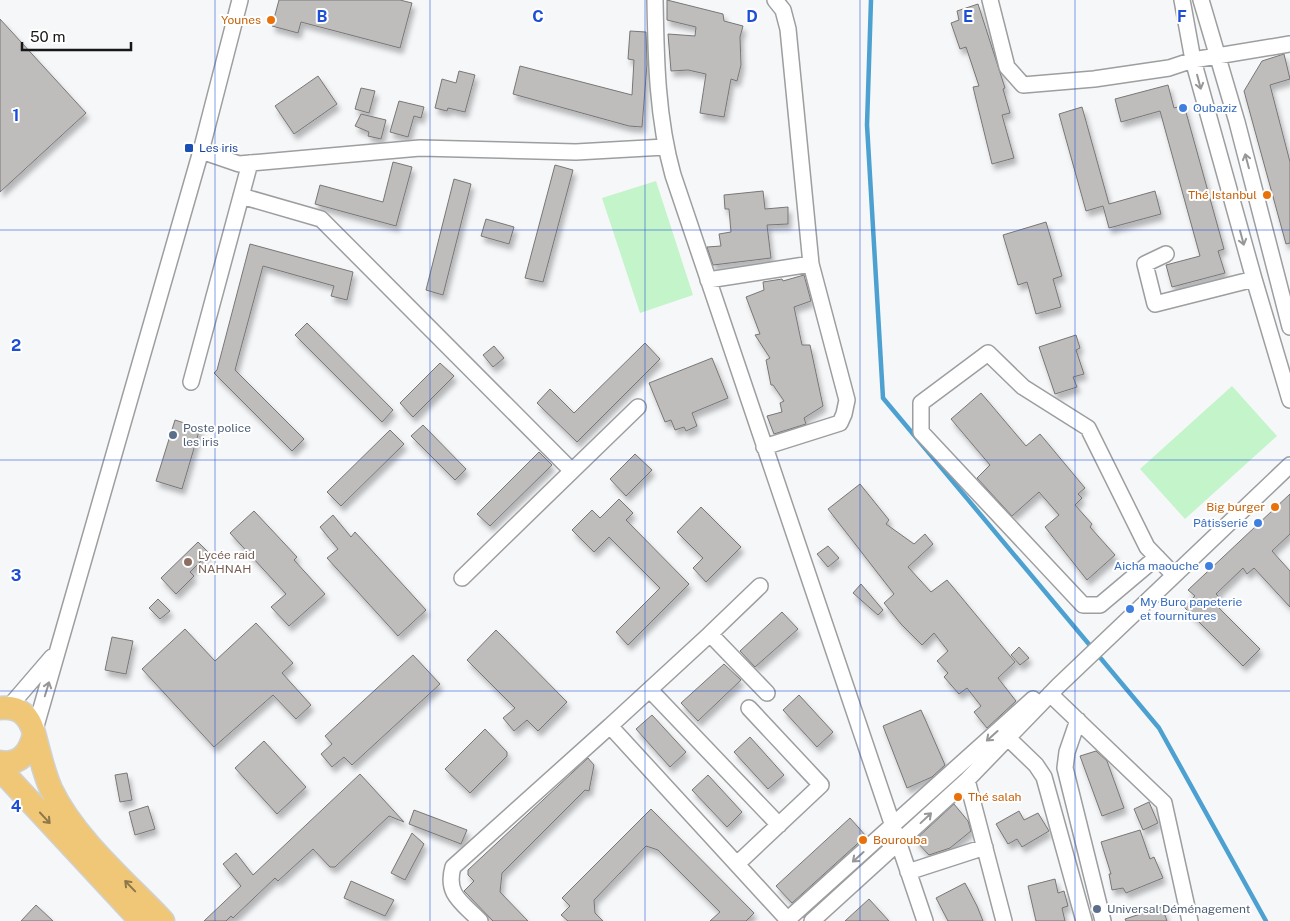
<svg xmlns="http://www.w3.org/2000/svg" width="1290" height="921" viewBox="0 0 1290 921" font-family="'Public Sans',sans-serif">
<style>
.green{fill:#c3f4ca}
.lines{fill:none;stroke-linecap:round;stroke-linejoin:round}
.stream{stroke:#4ca1d0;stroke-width:4.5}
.building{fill:#bfbcbc;stroke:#797676;filter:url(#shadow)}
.minor-casing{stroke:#9d9ea0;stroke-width:18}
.highway-casing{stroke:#d0d1d1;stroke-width:25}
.minor{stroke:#fff;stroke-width:15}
.highway{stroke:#f0c776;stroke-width:22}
.oneway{stroke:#969797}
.oneway2{stroke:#8e784b}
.grid{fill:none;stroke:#1d4ed8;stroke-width:1;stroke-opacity:0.55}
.food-dot{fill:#e8710a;stroke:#fff;stroke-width:2}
.shop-dot{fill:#3f7fe0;stroke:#fff;stroke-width:2}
.transit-dot{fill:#1a4fb4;stroke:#fff;stroke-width:2}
.service-dot{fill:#5c6f8a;stroke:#fff;stroke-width:2}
.education-dot{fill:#8d6e63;stroke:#fff;stroke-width:2}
.labels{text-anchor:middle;stroke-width:4;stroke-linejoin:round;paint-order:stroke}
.food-label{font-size:12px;fill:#c56008;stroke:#fff;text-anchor:end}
.shop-label{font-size:12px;fill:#366cbe;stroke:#fff;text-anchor:start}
.transit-label{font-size:12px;fill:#164399;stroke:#fff;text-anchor:start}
.service-label{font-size:12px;fill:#4e5e75;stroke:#fff;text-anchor:start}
.education-label{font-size:12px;fill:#785e54;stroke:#fff;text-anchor:start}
.grid-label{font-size:16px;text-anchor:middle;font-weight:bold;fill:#1d4ed8;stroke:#fff;stroke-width:4;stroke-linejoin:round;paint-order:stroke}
</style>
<defs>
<filter id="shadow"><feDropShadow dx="3" dy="5.5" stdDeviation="2.5" flood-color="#0004"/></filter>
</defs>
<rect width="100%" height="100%" fill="#f6f7f9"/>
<path class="green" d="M656,181L693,295L640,313L602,198Z
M1232,386L1277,436L1185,519L1140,469Z"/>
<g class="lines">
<path class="stream" d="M871,0L867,125L883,398L1159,728L1266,921"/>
</g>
<path class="building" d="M279,0H400L412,3L400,48L301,22L298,33L272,26Z
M667,0L723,14L724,21L743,26L740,37L741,65L737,81L731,79L724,117L700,113L706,74L688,70L671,71L668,34L695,36L696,27L667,20Z
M978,4L1005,88L1003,89L1010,113L1002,115L1014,158L992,164L973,87L979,86L966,47L960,49L951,23L959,20L957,11Z
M0,19L86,113L0,192Z
M630,31L646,32L647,64L642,127L629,126L513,94L520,66L632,95L634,60L628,59Z
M1284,54L1290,79L1270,85L1290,162V243L1286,244L1244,91L1262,61Z
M459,71L475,75L465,112L448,108L447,111L435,108L442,79L456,83Z
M318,76L337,104L294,134L275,106Z
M1168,85L1174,108L1184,105L1224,249L1218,251L1225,273L1172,287L1166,265L1200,256L1160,111L1121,122L1115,99Z
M361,88L375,91L369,113L355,109Z
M399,101L424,107L421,118L414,116L408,137L390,132Z
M1082,107L1109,204L1155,191L1161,214L1109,228L1103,206L1086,211L1059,114Z
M361,114L386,120L381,139L368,136L369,132L355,126Z
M393,162L412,167L396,226L315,204L320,185L383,202Z
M555,165L573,170L543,282L525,278Z
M454,179L471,184L443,295L426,290Z
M763,191L765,209L788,207V224L767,225L771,258L713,265L707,247L721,246L719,234L731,232L729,209H725L724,195Z
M486,219L514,227L509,244L481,236Z
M1046,222L1062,276L1053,279L1061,307L1036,314L1027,282L1018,285L1003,235Z
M250,244L353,272L347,300L331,296L334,286L263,266L235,370L304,439L292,451L214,373L217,370Z
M804,275L811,301L794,307L802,345H810L823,406L804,418L806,424L774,434L767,416L782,412L780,403L784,401L773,385H771L766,360L770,358L755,335L760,334L746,297L764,290L763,282L782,279L783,281Z
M307,323L393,410L382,422L295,335Z
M1076,335L1080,348L1076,350L1084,374L1073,377L1077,387L1055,394L1039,347Z
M645,343L660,359L577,442L537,403L550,389L574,413Z
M494,346L504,358L493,367L483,355Z
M712,358L728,398L692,413L697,426L686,431L684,427L675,430L671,420L665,422L649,383Z
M440,363L454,376L413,417L400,403Z
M981,393L1026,446L1040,434L1085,488L1078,494L1082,498L1075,505L1092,524L1090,527L1115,555L1087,580L1045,527L1059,515L1039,492L1012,516L977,478L990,465L951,419Z
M175,420L200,428L182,489L156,481Z
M423,425L466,469L455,480L411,436Z
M390,430L404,444L341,506L327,492Z
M539,452L552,465L490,526L477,514Z
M635,454L652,470L626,496L610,479Z
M860,484L889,520L886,524L914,544L925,534L933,544L908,567L931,592L947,580L1015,662L998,678L1016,701L987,728L974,712L981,706L967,688L959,694L944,677L948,673L937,661L948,651L934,633L922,645L901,624L884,603L894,594L828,509Z
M1290,494V534L1272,551L1290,571V607L1254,568L1247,574L1243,568L1216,594L1220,598L1214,603L1260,649L1243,666L1184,607L1195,596L1188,590Z
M619,499L633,513L626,520L689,584L628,645L616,632L660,588L609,537L594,552L572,530L592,510L600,518Z
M701,507L741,547L706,582L693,568L703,558L677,532Z
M254,511L297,557L294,560L325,594L289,626L271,607L286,594L230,533Z
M333,515L351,537L355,532L426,610L398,636L327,558L338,549L320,527Z
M198,542L209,553L190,572L194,576L176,594L161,578Z
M828,546L839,558L828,567L817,554Z
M861,584L883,610L878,615L853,593Z
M158,599L170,611L160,619L149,608Z
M782,612L798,629L755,667L740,651Z
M256,623L293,663L282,673L311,705L296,719L273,695L214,747L142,669L185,629L215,661Z
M496,630L567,702L538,731L527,720L514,731L503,718L515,708L467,660Z
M112,637L133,641L126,674L105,670Z
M1019,647L1029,658L1020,665L1011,655Z
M413,655L440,684L352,765L344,757L332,767L321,754L332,744L325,736Z
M724,664L741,680L698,721L681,703Z
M799,695L833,732L817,747L783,710Z
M921,710L945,765L932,777L907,788L883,726Z
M652,715L686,752L670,767L636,729Z
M485,729L507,752V756L470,793L445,769Z
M750,737L784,775L768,789L734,752Z
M264,741L306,787L277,814L235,768Z
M1096,751L1107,761L1124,808L1102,816L1080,756Z
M588,758L594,765L589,791L585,790L502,873L500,892L528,921H493L464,891L474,881L468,875V870Z
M127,773L132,800L120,802L115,775Z
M360,774L404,822L389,816L335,867H330L313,849L278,881L275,878L233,918L231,916L226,921H204L241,886L223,864L236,853L253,875Z
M708,775L742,812L727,827L692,790Z
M1149,802L1158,823L1143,830L1134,809Z
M954,804L968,821L971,831L950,848L929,855L915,840Z
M148,806L155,829L135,835L129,812Z
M651,809L754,913L746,921H710L720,912L658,850L646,846L594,900L595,913L603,921H568L561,915L570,906L562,898Z
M414,810L467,830L461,844L409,824Z
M1019,811L1024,820L1038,813L1049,831L1022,847L1017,839L1008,844L996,824Z
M850,818L866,836L792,903L776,886Z
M1140,830L1150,859L1154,857L1163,878L1126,893L1123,888L1112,890L1109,874H1111L1101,842Z
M412,833L424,844L405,880L391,873Z
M1055,879L1058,893L1064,891L1068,906L1062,908L1065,921H1036L1028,886Z
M351,881L394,900L385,916L344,898Z
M965,883L977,906L983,921H948L936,898Z
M869,899L889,921H845Z
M36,905L53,921H21Z
M1162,907L1167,921H1126L1125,919Z"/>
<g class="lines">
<g class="minor-casing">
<path id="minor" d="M655,0C656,59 657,118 673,175L925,921
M990,0L1007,67L1023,85L1094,79L1169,68L1193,60L1290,44
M1182,0L1193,60L1254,279L1290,400
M1201,0L1237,122L1290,327
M201,151L239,164L420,148L576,152L665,147
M241,196L321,219L572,471L462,578
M1166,254L1145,264L1155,304L1254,279
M708,280L811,264
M191,382L250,163
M764,447L840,423L844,414L847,400L811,264L788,29L783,10L775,0
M572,471L638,407
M1157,557L1100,605H1083L921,432V403L988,353L1023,387L1088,428L1147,547L1174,575
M710,634L760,586
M650,690L779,825
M1050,694L1164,803L1190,921
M9,707L52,657
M1078,720L1067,752L1065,768L1103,921
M610,726L710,634L767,693
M34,733L201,151L240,0
M1008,738L1036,765L1044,777L1084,921
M967,780L1004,921
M737,864L821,785L749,708
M908,872L985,847
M480,921C463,903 445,895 453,867L610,726L788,920
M786,921L1033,699
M812,921L967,780L1058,686L1290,465"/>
</g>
<g class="highway-casing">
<path id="highway" d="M0,708C19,706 29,715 34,733C31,751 20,766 0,762
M34,733C39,751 43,771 51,789C74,838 126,882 163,921
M0,769L141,921"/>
</g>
<use href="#minor" class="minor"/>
<use href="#highway" class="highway"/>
</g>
<defs><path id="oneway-shaft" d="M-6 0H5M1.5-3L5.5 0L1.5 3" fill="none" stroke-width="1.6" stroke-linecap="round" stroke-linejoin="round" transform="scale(1.25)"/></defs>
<g class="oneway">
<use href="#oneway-shaft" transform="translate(1199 82) rotate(75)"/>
<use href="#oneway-shaft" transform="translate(1247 161) rotate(-105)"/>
<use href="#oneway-shaft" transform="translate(1242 238) rotate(75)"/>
<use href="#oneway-shaft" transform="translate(47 689) rotate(-73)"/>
<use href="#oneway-shaft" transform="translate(992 736) rotate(138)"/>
<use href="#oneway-shaft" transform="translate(926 818) rotate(-43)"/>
<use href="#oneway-shaft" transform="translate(858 857) rotate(138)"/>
</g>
<g class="oneway2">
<use href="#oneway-shaft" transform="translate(45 818) rotate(47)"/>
<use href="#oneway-shaft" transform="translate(130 886) rotate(-134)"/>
</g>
<path class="grid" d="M215,0V921M430,0V921M645,0V921M860,0V921M1075,0V921M0,230H1290M0,460H1290M0,691H1290"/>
<g class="food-dot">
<circle cx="271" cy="20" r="5"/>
<circle cx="1267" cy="195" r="5"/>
<circle cx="1275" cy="507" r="5"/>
<circle cx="958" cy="797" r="5"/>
<circle cx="863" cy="840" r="5"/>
</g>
<g class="shop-dot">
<circle cx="1183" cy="108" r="5"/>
<circle cx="1258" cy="523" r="5"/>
<circle cx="1209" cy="566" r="5"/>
<circle cx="1130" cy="609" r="5"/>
</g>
<rect class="transit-dot" x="184" y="143" width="10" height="10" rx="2.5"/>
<g class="service-dot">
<circle cx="173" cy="435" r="5"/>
<circle cx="1097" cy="909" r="5"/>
</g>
<circle class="education-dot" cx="188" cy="562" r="5"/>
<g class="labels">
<g class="food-label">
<text x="261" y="24">Younes</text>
<text x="1257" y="199">Thé Istanbul</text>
<text x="1265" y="511">Big burger</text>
<text x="968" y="801" text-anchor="start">Thé salah</text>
<text x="873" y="844" text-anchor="start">Bourouba</text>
</g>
<g class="shop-label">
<text x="1193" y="112">Oubaziz</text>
<text x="1248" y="527" text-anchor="end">Pâtisserie</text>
<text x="1199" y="570" text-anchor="end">Aicha maouche</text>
<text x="1140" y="606">My Buro papeterie<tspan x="1140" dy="14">et fournitures</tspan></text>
</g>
<g class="transit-label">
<text x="199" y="152">Les iris</text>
</g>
<g class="service-label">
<text x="183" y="432">Poste police<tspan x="183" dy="14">les iris</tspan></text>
<text x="1107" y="913">Universal Déménagement</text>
</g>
<g class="education-label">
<text x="198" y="559">Lycée raid<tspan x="198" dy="14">NAHNAH</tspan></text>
</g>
</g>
<g class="grid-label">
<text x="322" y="22">B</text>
<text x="538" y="22">C</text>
<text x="752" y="22">D</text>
<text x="968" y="22">E</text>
<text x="1182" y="22">F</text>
<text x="16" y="121">1</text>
<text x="16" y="351">2</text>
<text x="16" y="581">3</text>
<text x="16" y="812">4</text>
</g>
<path d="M22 42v8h109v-8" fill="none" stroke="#161717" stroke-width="2.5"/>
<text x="30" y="42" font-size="15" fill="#161717" stroke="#ffffff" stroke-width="4" paint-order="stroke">50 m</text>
</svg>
